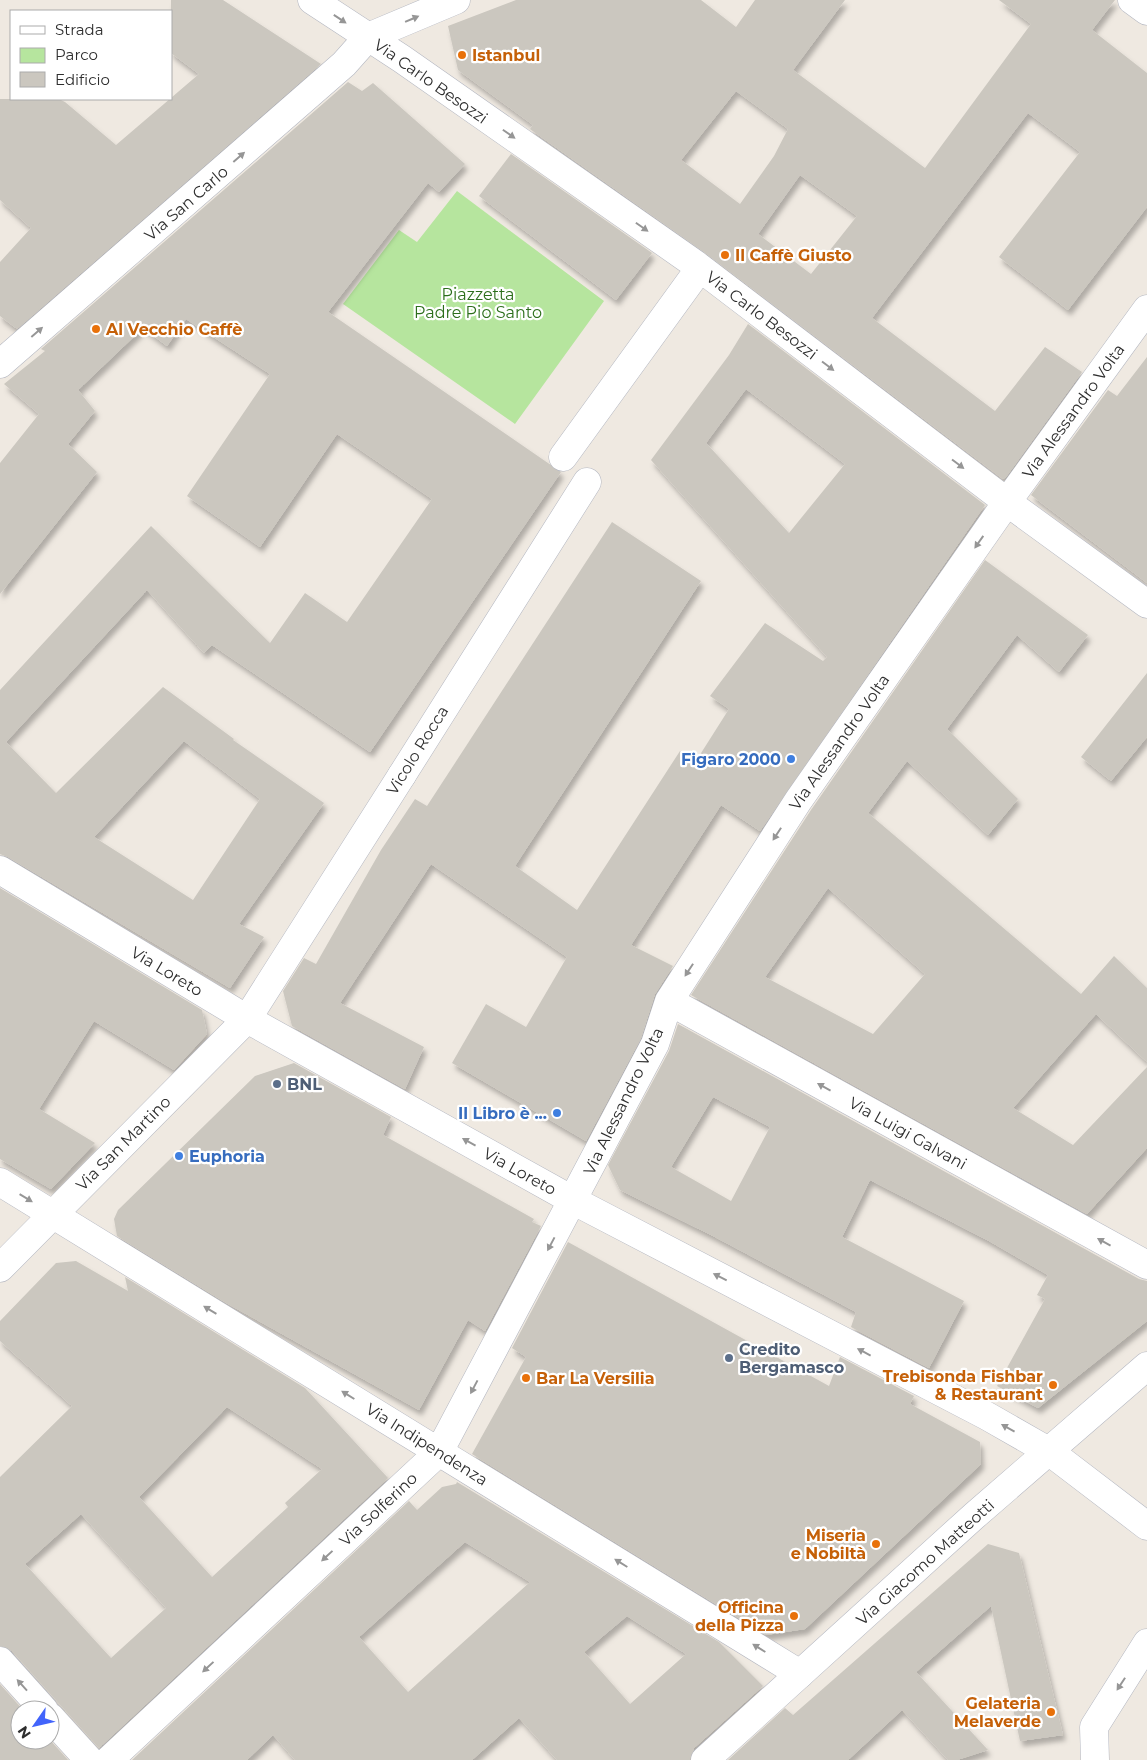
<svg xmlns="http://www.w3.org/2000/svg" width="1147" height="1760" viewBox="0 0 1147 1760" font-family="Montserrat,sans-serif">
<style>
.green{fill:#b6e59e}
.building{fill:#cbc7bf;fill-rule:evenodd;filter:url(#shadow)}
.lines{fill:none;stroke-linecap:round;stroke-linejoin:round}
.pedestrian-casing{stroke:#b4b7c1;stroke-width:29}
.minor-casing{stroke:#b4b7c1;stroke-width:29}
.tertiary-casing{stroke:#b4b7c1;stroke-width:29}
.pedestrian{stroke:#fff;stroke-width:28}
.minor{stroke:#fff;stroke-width:28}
.tertiary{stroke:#fff;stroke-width:28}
.oneway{fill:#969696}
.food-dot{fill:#e8710a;stroke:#fff;stroke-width:2}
.shop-dot{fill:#3f7fe0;stroke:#fff;stroke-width:2}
.service-dot{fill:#5c6f8a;stroke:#fff;stroke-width:2}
.labels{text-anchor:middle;stroke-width:4.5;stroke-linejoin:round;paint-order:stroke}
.food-label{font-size:16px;font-weight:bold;fill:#c56008;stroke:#fff;text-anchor:start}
.street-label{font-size:16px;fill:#2e2e2e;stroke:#fff}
.park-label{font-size:16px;fill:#2c6e1b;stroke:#fff}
.shop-label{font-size:16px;font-weight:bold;fill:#366cbe;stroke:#fff;text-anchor:end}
.service-label{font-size:16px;font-weight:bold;fill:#4e5e75;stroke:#fff;text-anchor:start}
</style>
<defs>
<filter id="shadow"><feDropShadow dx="3" dy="5.5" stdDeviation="2.5" flood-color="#0004"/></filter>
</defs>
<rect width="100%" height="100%" fill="#efe9e1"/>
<path class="green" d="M457,191L604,301L515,424L343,304L399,230L417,242Z"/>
<path class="building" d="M171,0H223L321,64L17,329L0,316V262L31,228L0,200V99H59L65,102L116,145L199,74L171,53Z
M516,0H701L736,27L755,0H845L793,70L925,168L1031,24L999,0H1115L1092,30L1147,73V207L1068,310L999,257L1080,152L1028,113L872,318L995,411L1045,347L1082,372L1006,477L1003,479L704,252L530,129L533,125L458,70L448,26ZM736,91L788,129L774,156L740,204L681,160ZM800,175L857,216L811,274L758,234Z
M348,82L362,91L373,83L465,164L439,192L428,183L328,312L561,472L370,752L212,645L204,653L147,590L6,742L56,793L163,687L234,739L233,740L324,803L239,924L264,937L230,988L8,857L0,854V690L151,526L270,643L305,593L347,622L432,499L337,434L260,547L187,496L270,374L186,319L167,346L143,328L78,390L95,411L68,444L97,472L0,594V463L39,414L4,384L45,351L41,349ZM184,741L260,799L193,900L94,837Z
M511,154L652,253L616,300L479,196Z
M748,324L985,505L760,831L721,805L631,945L673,966L655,994L641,1038L586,1141L452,1063L486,1004L526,1027L567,957L431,864L340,1003L424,1047L405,1089L292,1026L283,991L304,958L316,964L381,850L415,799L427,806L612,522L701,581L515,866L577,910L680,751L696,761L729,709L710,696L765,623L823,661L827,657L651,460L729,355ZM746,389L845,464L789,533L706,443Z
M1147,357V583L1031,495L1108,390L1117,396Z
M985,560L1088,635L1059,672L1017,635L947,729L1018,799L988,835L907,761L868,813L1081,994L1114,956L1147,988V1062L1096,1014L1013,1108L1073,1145L1147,1067V1148L1087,1214L691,995L811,810ZM828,888L925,974L873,1034L765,977Z
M1147,673V737L1111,781L1081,757Z
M0,888L202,1010L207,1034L174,1070L94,1021L39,1109L95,1143L51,1189L0,1159Z
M678,1024L1139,1279L1147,1281V1321L1038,1408L997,1386L1045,1299L1037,1295L1048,1275L989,1241L870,1180L842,1237L964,1301L929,1368L851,1327L856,1312L713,1236L620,1190L608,1165L669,1051ZM713,1097L770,1127L731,1201L671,1167Z
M294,1063L391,1117L383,1135L534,1219L532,1222L541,1226L485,1331L468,1320L419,1410L228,1304L117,1236L114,1219L118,1210L255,1076Z
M568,1242L829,1386L840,1357L914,1396L910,1404L980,1442L981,1464L805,1629L766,1635L472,1454L526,1357L512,1348Z
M76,1261L128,1291L125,1277L305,1388L388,1478L99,1748L12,1651L0,1646V1477L72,1406L0,1341V1321L56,1263ZM227,1407L322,1469L285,1503L288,1507L212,1577L139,1497ZM81,1514L166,1608L111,1658L25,1564Z
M457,1482L719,1642L763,1686L694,1748L690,1760H557L519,1718L472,1760H295L273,1735L247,1760H132L409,1501L417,1510L442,1487L456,1484ZM465,1542L530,1582L408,1692L359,1637ZM627,1616L686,1654L630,1704L584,1652Z
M988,1544L1019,1553L1063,1735L1020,1741L991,1606L916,1672L988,1750L957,1760H948L902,1710L848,1760H728L785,1708L793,1715Z
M0,1684L23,1710H20V1740H50L68,1760H0Z"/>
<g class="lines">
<g class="pedestrian-casing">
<path id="pedestrian" d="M402,775L587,482"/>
</g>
<g class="minor-casing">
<path id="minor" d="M312,0L402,59L695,264L1007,502L1147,604
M1132,0L1147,11
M0,364L344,64L368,37L456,0
M563,457L700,268
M0,870L247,1019L574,1201L987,1416L1050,1452
M669,1001L1147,1265
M0,1182L800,1674
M0,1268L247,1019L402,775
M0,1661L44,1710
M50,1717L89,1760
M109,1760L439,1452L655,1044L669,1001L798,801L1007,502L1147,309
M1095,1760L1094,1727L1147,1643"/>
</g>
<g class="tertiary-casing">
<path id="tertiary" d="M1050,1452L1147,1526
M705,1760L974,1516L1147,1366"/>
</g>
<use href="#pedestrian" class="pedestrian"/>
<use href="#minor" class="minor"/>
<use href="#tertiary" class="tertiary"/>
</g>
<defs><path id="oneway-solid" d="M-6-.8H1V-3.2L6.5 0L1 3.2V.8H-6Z" transform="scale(1.25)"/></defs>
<g class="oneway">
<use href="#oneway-solid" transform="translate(340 19) rotate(34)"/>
<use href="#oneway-solid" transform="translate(412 19) rotate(-23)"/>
<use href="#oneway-solid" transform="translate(509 134) rotate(35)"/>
<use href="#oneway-solid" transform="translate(239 157) rotate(-41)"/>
<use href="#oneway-solid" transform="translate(642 227) rotate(35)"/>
<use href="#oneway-solid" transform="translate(37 332) rotate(-41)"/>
<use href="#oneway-solid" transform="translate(828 366) rotate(37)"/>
<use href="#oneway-solid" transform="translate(958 464) rotate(37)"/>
<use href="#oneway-solid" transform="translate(979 542) rotate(125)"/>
<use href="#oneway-solid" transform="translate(777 834) rotate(123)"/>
<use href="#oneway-solid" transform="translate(689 970) rotate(123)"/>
<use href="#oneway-solid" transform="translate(824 1087) rotate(-151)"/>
<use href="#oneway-solid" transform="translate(469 1142) rotate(-151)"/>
<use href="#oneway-solid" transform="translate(26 1198) rotate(31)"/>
<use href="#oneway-solid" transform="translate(1104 1242) rotate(-151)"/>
<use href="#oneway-solid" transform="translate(551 1244) rotate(118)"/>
<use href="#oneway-solid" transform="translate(720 1277) rotate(-153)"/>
<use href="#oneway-solid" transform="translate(210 1310) rotate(-149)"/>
<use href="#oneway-solid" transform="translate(864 1352) rotate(-152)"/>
<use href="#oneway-solid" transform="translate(474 1387) rotate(118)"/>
<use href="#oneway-solid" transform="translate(348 1395) rotate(-148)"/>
<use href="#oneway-solid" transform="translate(1008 1428) rotate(-151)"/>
<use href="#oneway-solid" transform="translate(327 1556) rotate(137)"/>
<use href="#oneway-solid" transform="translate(621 1563) rotate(-148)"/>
<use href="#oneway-solid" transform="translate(759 1648) rotate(-148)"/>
<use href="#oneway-solid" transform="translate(208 1667) rotate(137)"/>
<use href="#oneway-solid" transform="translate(1121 1684) rotate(123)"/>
<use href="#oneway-solid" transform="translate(22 1685) rotate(-132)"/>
</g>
<g class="food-dot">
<circle cx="462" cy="55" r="5"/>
<circle cx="725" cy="255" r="5"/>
<circle cx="96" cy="329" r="5"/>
<circle cx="526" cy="1378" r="5"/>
<circle cx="1053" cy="1385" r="5"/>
<circle cx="876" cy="1544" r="5"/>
<circle cx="794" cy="1616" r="5"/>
<circle cx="1051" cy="1712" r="5"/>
</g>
<g class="shop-dot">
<circle cx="791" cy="759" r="5"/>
<circle cx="557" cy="1113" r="5"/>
<circle cx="179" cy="1156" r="5"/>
</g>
<g class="service-dot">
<circle cx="277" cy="1084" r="5"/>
<circle cx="729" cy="1358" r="5"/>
</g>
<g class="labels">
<g class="food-label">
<text x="472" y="61">Istanbul</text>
<text x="735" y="261">Il Caffè Giusto</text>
<text x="106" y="335">Al Vecchio Caffè</text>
<text x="1043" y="1382" text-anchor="end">Trebisonda Fishbar<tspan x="1043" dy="18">&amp; Restaurant</tspan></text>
<text x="536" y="1384">Bar La Versilia</text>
<text x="866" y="1541" text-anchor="end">Miseria<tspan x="866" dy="18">e Nobiltà</tspan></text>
<text x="784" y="1613" text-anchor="end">Officina<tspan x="784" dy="18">della Pizza</tspan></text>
<text x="1041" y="1709" text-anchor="end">Gelateria<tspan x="1041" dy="18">Melaverde</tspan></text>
</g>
<g class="street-label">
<text transform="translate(431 81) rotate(35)" y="6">Via Carlo Besozzi</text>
<text transform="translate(186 203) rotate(-41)" y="6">Via San Carlo</text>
<text transform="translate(762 315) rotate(37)" y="6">Via Carlo Besozzi</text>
<text transform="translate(1073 411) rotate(-54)" y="6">Via Alessandro Volta</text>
<text transform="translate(839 742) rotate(-55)" y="6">Via Alessandro Volta</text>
<text transform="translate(417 750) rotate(-58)" y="6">Vicolo Rocca</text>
<text transform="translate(167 971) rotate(31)" y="6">Via Loreto</text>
<text transform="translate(623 1101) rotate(-64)" y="6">Via Alessandro Volta</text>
<text transform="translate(908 1133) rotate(29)" y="6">Via Luigi Galvani</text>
<text transform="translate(123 1143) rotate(-45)" y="6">Via San Martino</text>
<text transform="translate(520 1171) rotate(29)" y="6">Via Loreto</text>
<text transform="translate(427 1444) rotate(32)" y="6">Via Indipendenza</text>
<text transform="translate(378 1509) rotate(-43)" y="6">Via Solferino</text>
<text transform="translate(925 1562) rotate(-42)" y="6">Via Giacomo Matteotti</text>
</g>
<g class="park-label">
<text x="478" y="300">Piazzetta<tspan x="478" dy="18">Padre Pio Santo</tspan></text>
</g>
<g class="shop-label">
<text x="781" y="765">Figaro 2000</text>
<text x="547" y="1119">Il Libro è ...</text>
<text x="189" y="1162" text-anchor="start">Euphoria</text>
</g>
<g class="service-label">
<text x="287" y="1090">BNL</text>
<text x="739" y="1355">Credito<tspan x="739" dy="18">Bergamasco</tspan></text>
</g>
</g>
<rect x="10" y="10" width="162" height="90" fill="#ffffff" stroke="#ababab"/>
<rect x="20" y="26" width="25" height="8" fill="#ffffff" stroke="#ababab"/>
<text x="55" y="35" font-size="15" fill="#2e2e2e">Strada</text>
<rect x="20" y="48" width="25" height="15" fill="#b6e59e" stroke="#ababab"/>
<text x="55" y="60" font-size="15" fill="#2e2e2e">Parco</text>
<rect x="20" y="72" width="25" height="15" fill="#cbc7bf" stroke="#ababab"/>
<text x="55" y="85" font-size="15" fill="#2e2e2e">Edificio</text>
<g transform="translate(35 1725) rotate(236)"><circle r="24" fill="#ffffff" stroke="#ababab"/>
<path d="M0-4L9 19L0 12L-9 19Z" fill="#4264fb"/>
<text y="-8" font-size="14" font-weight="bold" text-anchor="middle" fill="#2e2e2e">N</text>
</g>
</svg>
